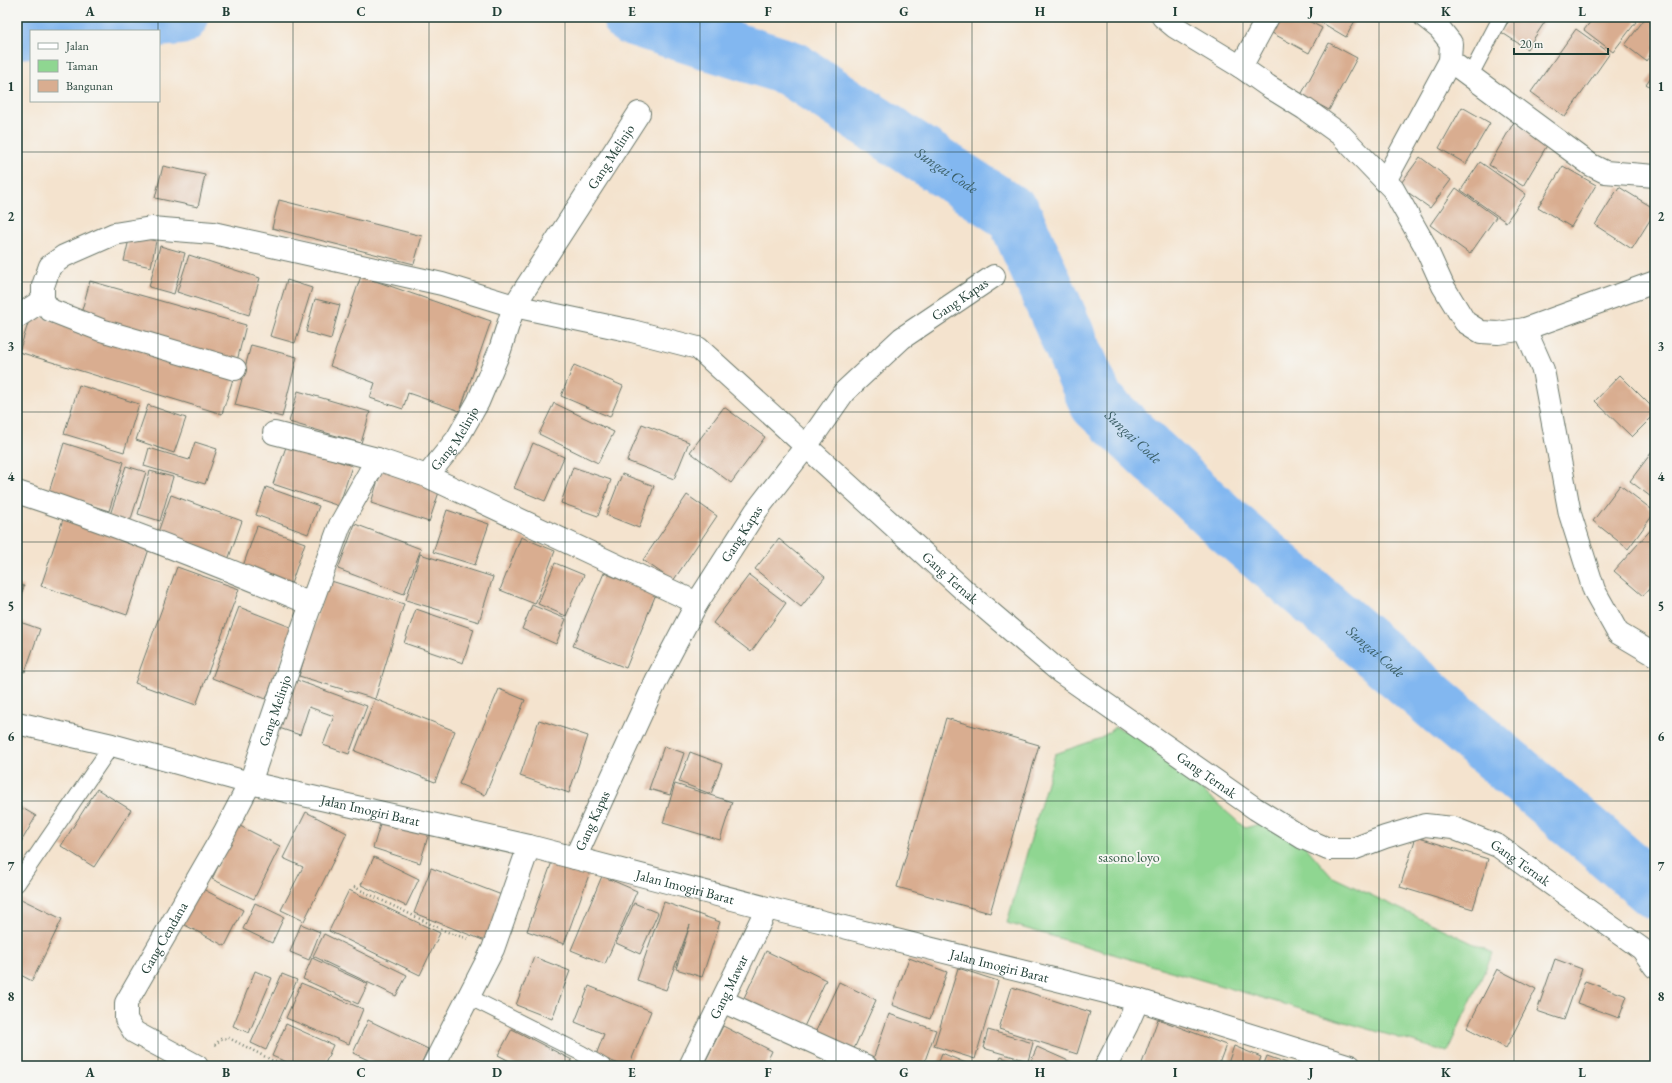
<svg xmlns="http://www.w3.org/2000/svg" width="1672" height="1083" viewBox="0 0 1672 1083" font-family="'EB Garamond',serif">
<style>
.green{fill:#8fd691;stroke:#578a62}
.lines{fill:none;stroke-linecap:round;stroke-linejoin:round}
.river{stroke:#82b7f0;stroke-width:56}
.building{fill:#d9ad90}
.lane-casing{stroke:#6a776a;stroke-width:17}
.street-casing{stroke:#6a776a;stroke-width:24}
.secondary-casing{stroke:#6a776a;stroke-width:24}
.path{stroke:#6a776a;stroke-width:2.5;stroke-dasharray:1 3;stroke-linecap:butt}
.lane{stroke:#fff;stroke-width:15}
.street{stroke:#fff;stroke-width:22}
.secondary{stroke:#fff;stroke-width:22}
.grid{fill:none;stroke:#1f3d34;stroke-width:1;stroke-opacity:0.55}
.labels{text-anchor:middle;stroke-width:4;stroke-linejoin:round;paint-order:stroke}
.street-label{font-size:14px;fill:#1f3d34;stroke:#f6f6f2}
.park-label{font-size:14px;fill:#355c47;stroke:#f6f6f2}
.water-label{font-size:15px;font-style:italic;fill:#385c63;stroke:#f6f6f2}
.neatline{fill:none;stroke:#1f3d34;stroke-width:1.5}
.grid-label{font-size:13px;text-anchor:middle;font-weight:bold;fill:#1f3d34}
</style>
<rect width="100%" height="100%" fill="#f6f6f2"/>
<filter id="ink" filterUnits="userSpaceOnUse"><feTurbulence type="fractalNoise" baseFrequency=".025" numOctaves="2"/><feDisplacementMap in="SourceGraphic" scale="8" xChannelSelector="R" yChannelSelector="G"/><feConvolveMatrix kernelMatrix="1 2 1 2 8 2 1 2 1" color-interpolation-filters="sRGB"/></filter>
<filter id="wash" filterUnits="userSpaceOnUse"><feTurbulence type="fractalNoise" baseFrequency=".012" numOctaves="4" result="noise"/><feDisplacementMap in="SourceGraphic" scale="16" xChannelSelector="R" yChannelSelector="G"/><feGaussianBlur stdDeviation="0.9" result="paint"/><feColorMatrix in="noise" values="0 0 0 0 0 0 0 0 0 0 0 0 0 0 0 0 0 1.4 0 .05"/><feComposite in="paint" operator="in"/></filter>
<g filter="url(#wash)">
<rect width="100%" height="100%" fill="#f4e3ce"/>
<path class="green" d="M1115,727L1142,737L1245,828L1281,818L1331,876L1493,953L1447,1052L1007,923L1055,754L1101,738Z"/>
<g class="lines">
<g class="river">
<path id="s1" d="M630,17L790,68L1014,215L1097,403L1225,523L1655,891"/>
<path d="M17,31L180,17"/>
</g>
</g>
<g id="blocks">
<path class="building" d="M1281,17H1301L1322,28L1309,53L1272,33Z
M1312,17H1357L1346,37Z
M1512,17H1542L1546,20L1527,49L1501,32Z
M1594,17H1630L1636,22L1613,52L1584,30Z
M1646,17H1655V49L1646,61L1625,45Z
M1576,29L1610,53L1565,117L1531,92Z
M1329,43L1357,58L1329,110L1301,95Z
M1655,71V90L1646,84Z
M1462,107L1490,123L1466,164L1439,148Z
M1514,122L1549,142L1523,186L1489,165Z
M1420,157L1451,180L1430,208L1399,186Z
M1480,162L1526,194L1506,222L1461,190Z
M163,166L205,175L198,207L155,198Z
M1563,166L1596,185L1571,227L1538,207Z
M1619,187L1655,209V212L1632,249L1595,225Z
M1456,188L1496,217L1470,254L1430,225Z
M279,200L422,236L414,264L272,228Z
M130,235L156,241L151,267L124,261Z
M160,246L185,253L174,294L149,287Z
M189,255L260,278L249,315L177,292Z
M361,276L491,321L460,411L408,393L403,409L370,398L375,383L330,366Z
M287,280L312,288L295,343L270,336Z
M90,281L246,325L237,361L80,317Z
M315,299L340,305L331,339L306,332Z
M31,314L234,376L222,414L19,352Z
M251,345L297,357L282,417L235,405Z
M574,365L623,386L610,417L561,396Z
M1620,375L1655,410V414L1632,437L1595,401Z
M79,385L139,404L124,452L64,434Z
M298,391L370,412L361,443L289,422Z
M554,403L614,432L598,463L539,434Z
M148,405L186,418L174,453L136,440Z
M724,407L765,437L731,483L690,452Z
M642,424L689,442L674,479L627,461Z
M195,442L217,449L205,484L144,466L149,448L189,460Z
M64,443L124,462L109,511L49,492Z
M533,443L564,457L545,501L514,488Z
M287,444L352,466L339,506L273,484Z
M1655,448V500L1630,481Z
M126,466L146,472L129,525L109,518Z
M382,467L441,486L429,522L371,503Z
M573,467L611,480L598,516L561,503Z
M150,471L173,477L160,521L138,514Z
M622,474L654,486L639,528L606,515Z
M1620,485L1655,512L1628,549L1593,521Z
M266,487L319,506L308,534L256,515Z
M171,495L242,521L228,560L157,535Z
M687,495L717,516L673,581L643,560Z
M447,510L489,524L475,565L433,552Z
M64,516L150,546L127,615L41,586Z
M355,524L421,549L404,594L338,569Z
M1655,525V582L1643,596L1614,571Z
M257,526L305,543L290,587L242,569Z
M521,537L555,551L535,604L500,590Z
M779,539L825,577L801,607L755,569Z
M420,554L493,577L479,622L406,600Z
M555,563L584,575L566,616L538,604Z
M177,567L239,589L196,705L135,683Z
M604,573L656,594L626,668L573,646Z
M749,575L786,603L751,652L713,623Z
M328,580L404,604L375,699L299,676Z
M17,585L24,586L17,608Z
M532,605L566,619L556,644L522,629Z
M239,607L293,628L266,699L212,678Z
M416,609L474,629L463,663L404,643Z
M17,621L40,629L25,672L17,669Z
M291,678L367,706L349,754L323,745L334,716L309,707L300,735L273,726Z
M499,689L525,700L485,795L459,784Z
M375,699L455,731L435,782L355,751Z
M946,718L1039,745L990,913L897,887Z
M539,720L588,736L569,793L520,776Z
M664,746L684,753L670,795L649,789Z
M690,752L722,764L711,794L679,782Z
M675,784L732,802L720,840L663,823Z
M97,789L131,810L94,867L61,846Z
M17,805L36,816L17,849Z
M306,812L347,833L304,921L281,910L303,867L283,858Z
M382,818L429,833L420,863L373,848Z
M238,825L280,846L254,899L212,879Z
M1416,837L1488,859L1473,909L1400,887Z
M374,857L419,879L406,906L361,885Z
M553,859L590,872L564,944L527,931Z
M431,868L507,897L488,942L414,913Z
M602,876L637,891L605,964L571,950Z
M197,886L243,910L225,946L179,922Z
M349,890L440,933L420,975L329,931Z
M17,897L62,919L32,981L17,973Z
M664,902L720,922L702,977L676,969L690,925L666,990L637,980Z
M255,903L284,917L272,943L243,929Z
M634,903L658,913L640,954L616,943Z
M301,924L320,932L309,960L290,952Z
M324,934L407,975L396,996L313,956Z
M766,951L826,980L802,1031L742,1002Z
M534,957L570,971L552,1019L516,1005Z
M312,958L368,984L358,1004L303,979Z
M909,958L947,972L930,1019L892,1005Z
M1555,959L1582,969L1564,1020L1537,1011Z
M958,968L998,981L975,1059L934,1046Z
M1497,969L1536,989L1506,1048L1467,1028Z
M255,971L272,978L249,1033L233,1026Z
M282,974L297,980L266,1050L251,1043Z
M1585,981L1627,996L1619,1018L1577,1003Z
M839,982L876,1000L853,1051L815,1033Z
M301,983L363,1009L349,1044L286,1018Z
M589,986L651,1011L629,1066H624L596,1055L604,1034L575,1022Z
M1012,987L1090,1012L1077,1054L999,1029Z
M889,1014L936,1030L923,1066H884L872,1062Z
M1158,1019L1226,1045L1218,1066H1141Z
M368,1020L428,1049L420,1066H381L353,1053Z
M286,1024L333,1045L324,1066H296L272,1056Z
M723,1026L772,1051L765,1066H703Z
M512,1029L572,1060L569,1066H519L498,1055Z
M988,1030L1033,1043L1028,1061L983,1048Z
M1234,1046L1261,1057L1258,1066H1227Z
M1037,1047L1080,1066H1029Z
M942,1053L973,1066H937Z
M1267,1056L1287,1063L1296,1066H1263Z
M1001,1057L1025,1066H997Z"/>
</g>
</g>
<g filter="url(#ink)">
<use href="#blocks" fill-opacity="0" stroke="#6a776a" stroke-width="1"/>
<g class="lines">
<g class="lane-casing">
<path id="lane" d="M1470,76L1501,17
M17,884L112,745
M469,997L581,1053L603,1066"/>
</g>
<g class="street-casing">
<g id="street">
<path d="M1163,17L1175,27L1241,67L1268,86L1305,109L1341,135L1393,189L1424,244L1443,286L1465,322L1481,332L1498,333L1525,329L1655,282"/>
<path d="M1450,61L1591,165L1605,172L1655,176"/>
<path d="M1241,67L1268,17"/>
<path d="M1385,181L1450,61L1451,43L1440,29L1425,17"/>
<path d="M17,317L43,300"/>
<path d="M1525,329L1543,370L1570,514L1594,590L1618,633L1655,655"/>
<path id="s2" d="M235,369L101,330L50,310L43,300V286L50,266L64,256L114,234L151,228L213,233L442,284L514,306L632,331L698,348L964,590L1060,672L1256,809L1303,838L1328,849H1353L1385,837L1425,825L1453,828L1498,846L1642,949L1655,967"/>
<path d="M274,433L377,459"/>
<path d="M427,476L697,603"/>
<path d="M17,492C117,525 214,563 311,604"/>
<path id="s3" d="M575,858L657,679L697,603L756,511L807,445L844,392L902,338L994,276"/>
<path d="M722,1001L866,1066"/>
<path id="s4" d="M197,1066L134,1032L126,1019V1003L224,833L250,783L306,618L340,525L377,459L427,476L457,439L478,402L500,350L514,306L639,113"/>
<path d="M433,1066L493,949L529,846"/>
<path id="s5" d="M690,1066L767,908"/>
<path d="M1106,1066L1127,1025L1138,1000"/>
</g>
</g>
<g class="secondary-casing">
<g id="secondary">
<path id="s6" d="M17,723L112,745L250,783L529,846L767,908L1138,1000L1350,1066"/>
</g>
</g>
<path class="path" d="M354,887L445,931L468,939
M215,1045L221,1039L229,1038L283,1066"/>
<use href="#lane" class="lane"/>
<use href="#street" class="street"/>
<use href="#secondary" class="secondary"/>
</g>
</g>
<path class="grid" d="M158,17V31M293,17V1066M429,17V1066M565,17V1066M700,17V1066M836,17V1066M972,17V1066M1107,17V1066M1243,17V1066M1379,17V1066M1514,17V1066M158,101V1066M17,152H1655M17,282H1655M17,412H1655M17,542H1655M17,671H1655M17,801H1655M17,931H1655"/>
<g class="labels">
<g class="street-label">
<text dy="5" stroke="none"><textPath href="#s4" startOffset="1128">Gang Melinjo</textPath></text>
<text dy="5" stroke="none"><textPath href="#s3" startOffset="689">Gang Kapas</textPath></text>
<text dy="5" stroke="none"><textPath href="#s4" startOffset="804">Gang Melinjo</textPath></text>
<text dy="5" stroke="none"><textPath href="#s3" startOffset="365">Gang Kapas</textPath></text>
<text dy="5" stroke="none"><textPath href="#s2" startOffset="1253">Gang Ternak</textPath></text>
<text dy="5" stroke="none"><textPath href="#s4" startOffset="432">Gang Melinjo</textPath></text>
<text dy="5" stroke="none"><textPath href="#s2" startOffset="1577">Gang Ternak</textPath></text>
<text dy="5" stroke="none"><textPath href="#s6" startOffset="364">Jalan Imogiri Barat</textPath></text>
<text dy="5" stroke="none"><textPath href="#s3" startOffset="41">Gang Kapas</textPath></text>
<text dy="5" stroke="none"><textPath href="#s2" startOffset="1925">Gang Ternak</textPath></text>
<text dy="5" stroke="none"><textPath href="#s6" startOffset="688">Jalan Imogiri Barat</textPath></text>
<text dy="5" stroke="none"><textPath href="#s4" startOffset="178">Gang Cendana</textPath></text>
<text dy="5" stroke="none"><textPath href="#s6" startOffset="1012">Jalan Imogiri Barat</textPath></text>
<text dy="5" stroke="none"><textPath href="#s5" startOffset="88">Gang Mawar</textPath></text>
</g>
<g class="park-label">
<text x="1129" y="862">sasono loyo</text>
</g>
<g class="water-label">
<text dy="5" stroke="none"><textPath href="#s1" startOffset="355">Sungai Code</textPath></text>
<text dy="5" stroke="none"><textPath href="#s1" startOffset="691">Sungai Code</textPath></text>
<text dy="5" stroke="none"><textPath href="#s1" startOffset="1015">Sungai Code</textPath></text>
</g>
</g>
<rect width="1672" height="1083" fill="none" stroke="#f6f6f2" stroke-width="44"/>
<rect x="30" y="30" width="130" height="72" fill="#f6f6f2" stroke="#a0aca6"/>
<rect x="38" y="43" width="20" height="6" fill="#ffffff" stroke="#a0aca6"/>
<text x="66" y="50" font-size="12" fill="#1f3d34">Jalan</text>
<rect x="38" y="60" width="20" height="12" fill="#8fd691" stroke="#a0aca6"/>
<text x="66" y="70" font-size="12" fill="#1f3d34">Taman</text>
<rect x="38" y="80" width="20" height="12" fill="#d9ad90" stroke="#a0aca6"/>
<text x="66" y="90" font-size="12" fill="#1f3d34">Bangunan</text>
<path d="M1514 48v6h94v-6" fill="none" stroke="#1f3d34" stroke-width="2"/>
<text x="1520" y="48" font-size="12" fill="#1f3d34" stroke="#f6f6f2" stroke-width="3" paint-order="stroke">20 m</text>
<rect x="22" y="22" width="1628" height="1039" class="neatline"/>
<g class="grid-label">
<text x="90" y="16">A</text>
<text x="226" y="16">B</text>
<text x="361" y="16">C</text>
<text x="497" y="16">D</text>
<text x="632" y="16">E</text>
<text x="768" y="16">F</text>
<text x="904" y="16">G</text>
<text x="1040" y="16">H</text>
<text x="1175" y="16">I</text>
<text x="1311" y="16">J</text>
<text x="1446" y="16">K</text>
<text x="1582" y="16">L</text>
<text x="11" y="91">1</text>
<text x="1661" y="91">1</text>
<text x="11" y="221">2</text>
<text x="1661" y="221">2</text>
<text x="11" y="351">3</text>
<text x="1661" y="351">3</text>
<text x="11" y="481">4</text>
<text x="1661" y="481">4</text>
<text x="11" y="611">5</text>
<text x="1661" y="611">5</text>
<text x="11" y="741">6</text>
<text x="1661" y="741">6</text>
<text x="11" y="871">7</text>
<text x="1661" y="871">7</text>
<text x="11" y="1001">8</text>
<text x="1661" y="1001">8</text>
<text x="90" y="1077">A</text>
<text x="226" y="1077">B</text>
<text x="361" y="1077">C</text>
<text x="497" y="1077">D</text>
<text x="632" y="1077">E</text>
<text x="768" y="1077">F</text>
<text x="904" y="1077">G</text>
<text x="1040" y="1077">H</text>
<text x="1175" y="1077">I</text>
<text x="1311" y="1077">J</text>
<text x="1446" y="1077">K</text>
<text x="1582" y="1077">L</text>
</g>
</svg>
